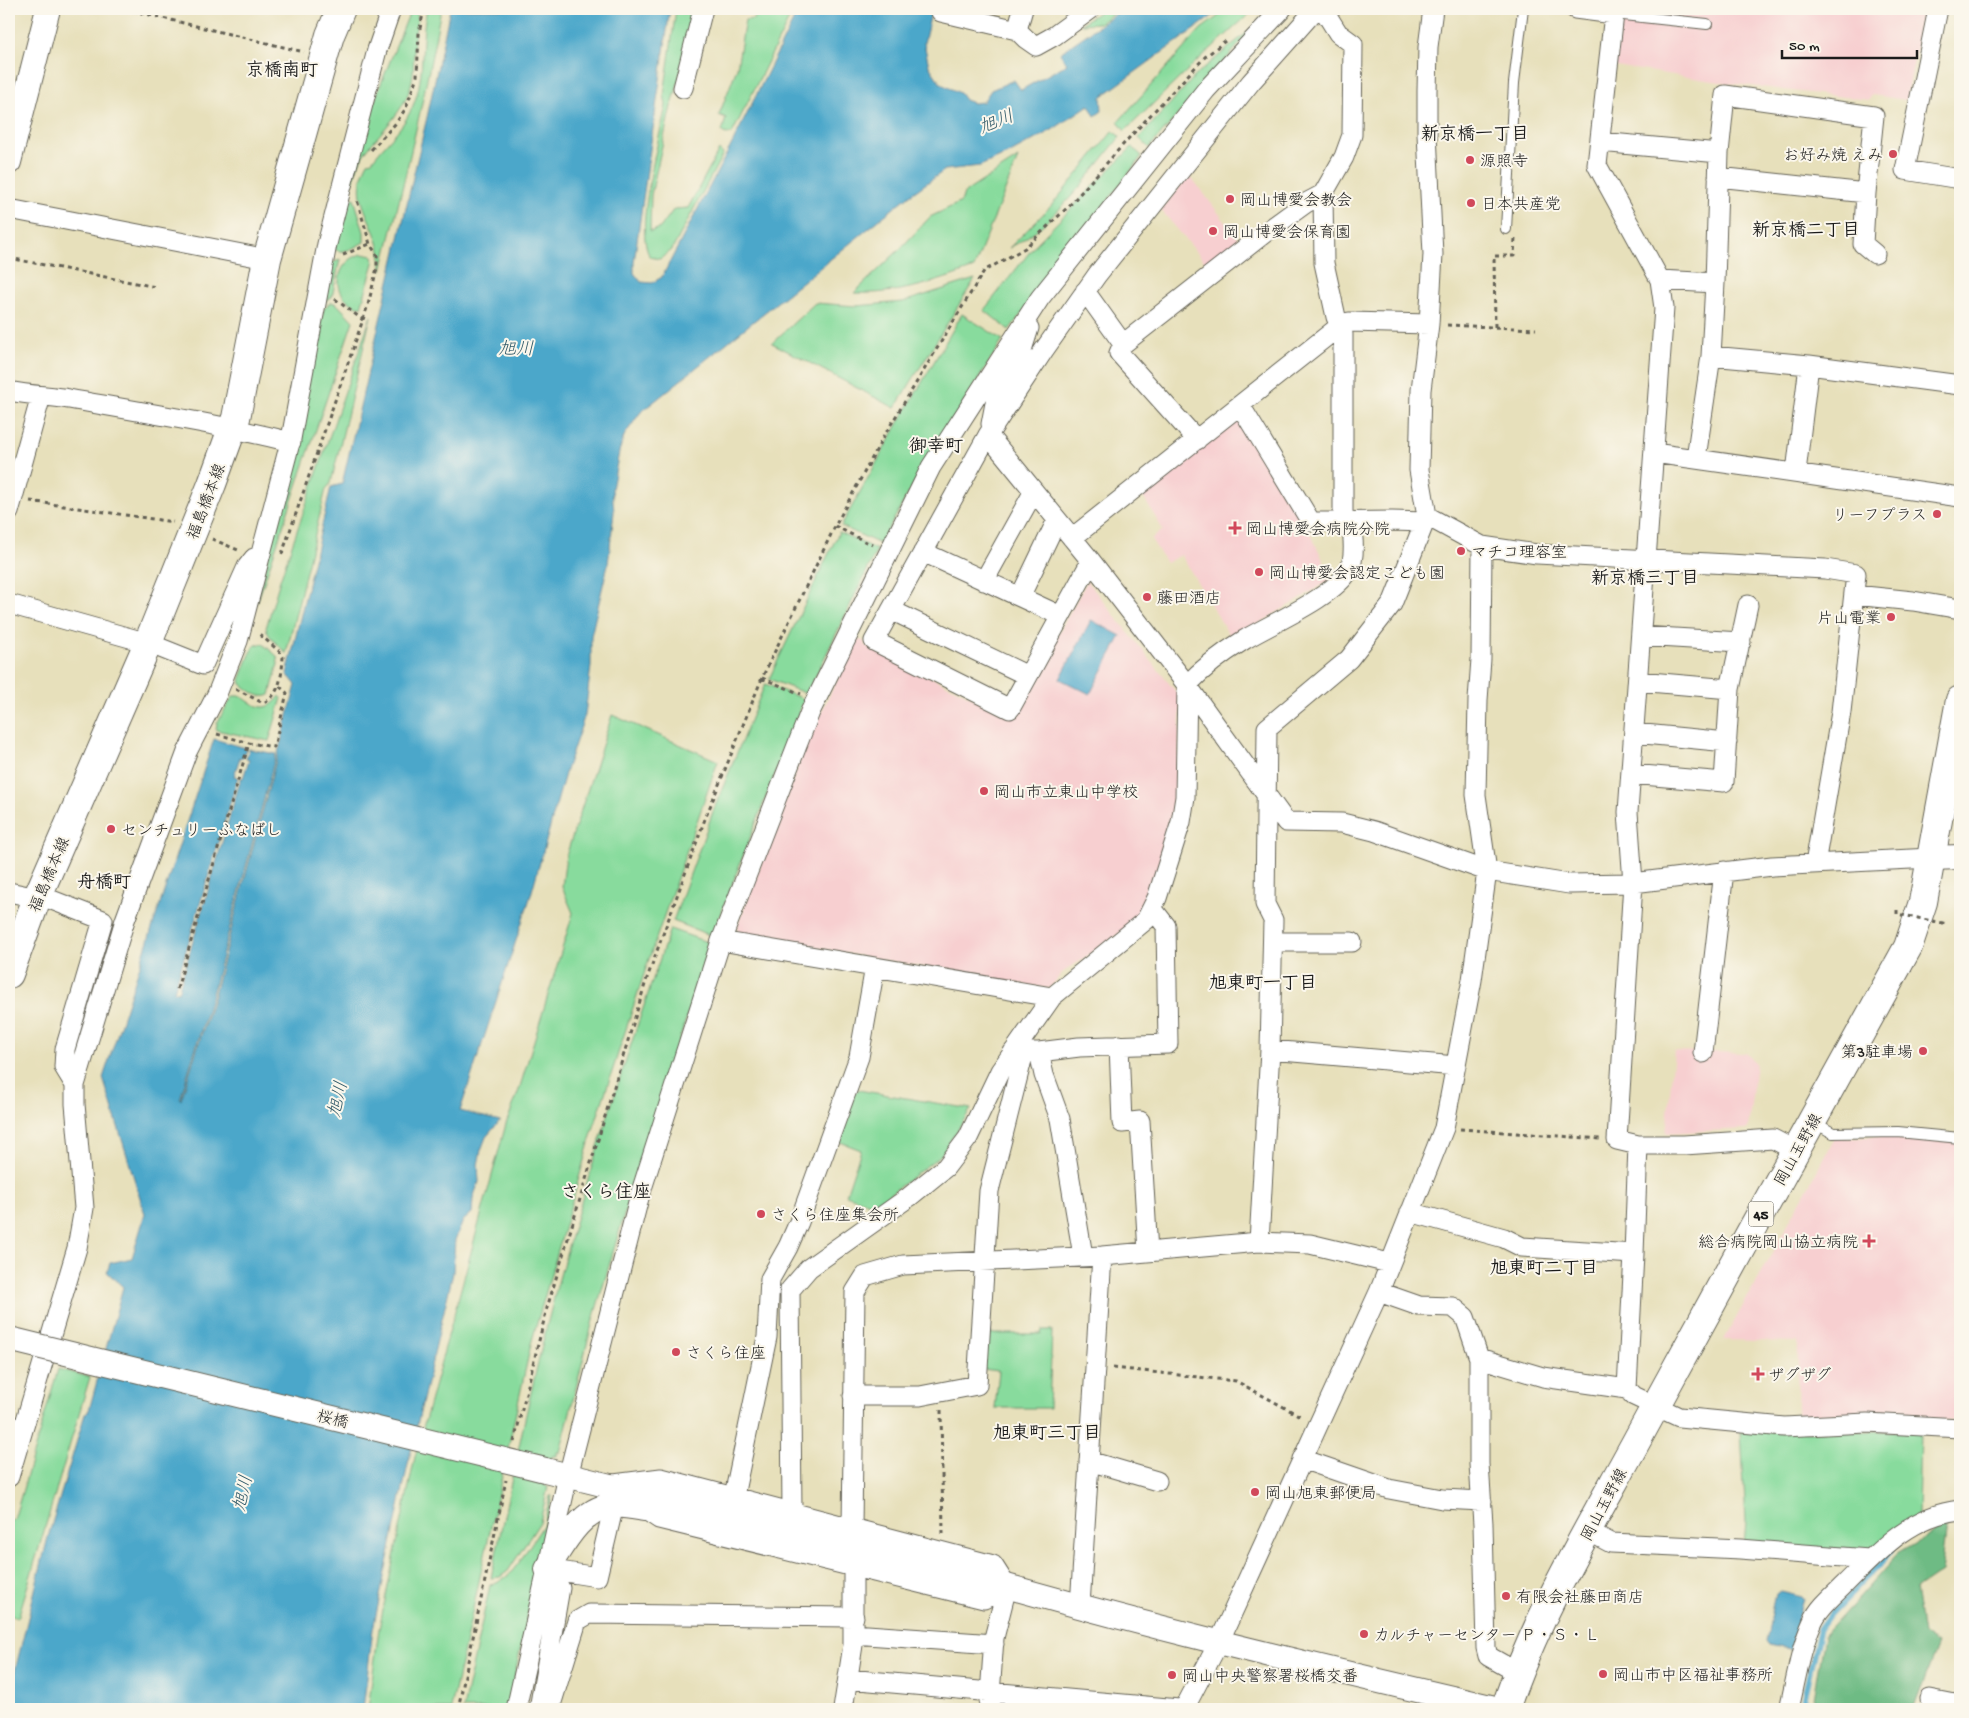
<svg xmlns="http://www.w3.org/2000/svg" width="1969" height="1718" viewBox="0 0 1969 1718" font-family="'Gochi Hand','Klee One',sans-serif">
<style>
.built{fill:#f7cfd0}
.green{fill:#88db9d;stroke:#527c5c}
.forest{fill:#6ebb84;stroke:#456c50}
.water{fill:#4ca7ca;stroke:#346273}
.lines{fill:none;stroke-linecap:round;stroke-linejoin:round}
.stream{stroke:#4ca7ca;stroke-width:5.5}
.service-casing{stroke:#636154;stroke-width:12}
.minor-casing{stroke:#636154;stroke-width:21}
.tertiary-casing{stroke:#636154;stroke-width:26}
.secondary-casing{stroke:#636154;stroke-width:30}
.primary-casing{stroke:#636154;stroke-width:30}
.path{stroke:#636154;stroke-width:3;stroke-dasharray:4 4;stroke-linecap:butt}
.service{stroke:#fff;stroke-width:10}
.minor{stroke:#fff;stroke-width:19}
.tertiary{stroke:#fff;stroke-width:24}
.secondary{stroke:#fff;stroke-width:28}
.primary{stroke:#fff;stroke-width:28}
.tertiary-bridge-casing{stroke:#636154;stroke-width:26;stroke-linecap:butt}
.path-bridge{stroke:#636154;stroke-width:3;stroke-dasharray:4 4;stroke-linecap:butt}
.tertiary-bridge{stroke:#fff;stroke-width:24}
.poi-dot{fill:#d1495b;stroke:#fbf7ec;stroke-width:2}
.labels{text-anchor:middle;stroke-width:4;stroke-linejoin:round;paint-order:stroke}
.shield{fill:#fbf7ec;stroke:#5f5e5a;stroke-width:1}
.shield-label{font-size:15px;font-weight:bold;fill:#1c1c1c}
.poi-label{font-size:16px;fill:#1c1c1c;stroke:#fbf7ec;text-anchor:start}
.street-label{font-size:16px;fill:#1c1c1c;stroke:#fbf7ec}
.neighbourhood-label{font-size:18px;font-weight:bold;fill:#1c1c1c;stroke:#fbf7ec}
.water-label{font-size:18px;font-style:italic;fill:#325b6a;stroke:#fbf7ec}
</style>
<rect width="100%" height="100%" fill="#fbf7ec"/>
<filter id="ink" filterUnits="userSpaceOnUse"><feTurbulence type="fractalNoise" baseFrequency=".02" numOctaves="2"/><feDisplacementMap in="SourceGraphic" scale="10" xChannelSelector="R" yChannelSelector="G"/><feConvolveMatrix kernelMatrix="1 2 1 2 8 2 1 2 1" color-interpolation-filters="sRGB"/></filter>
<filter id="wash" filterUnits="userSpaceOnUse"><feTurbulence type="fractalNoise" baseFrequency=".0096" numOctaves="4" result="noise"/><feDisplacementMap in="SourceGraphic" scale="20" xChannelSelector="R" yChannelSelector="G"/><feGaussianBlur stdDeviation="1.12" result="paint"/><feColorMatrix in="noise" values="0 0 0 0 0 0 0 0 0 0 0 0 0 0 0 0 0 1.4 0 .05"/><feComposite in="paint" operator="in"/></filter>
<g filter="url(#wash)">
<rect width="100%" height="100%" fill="#e7e0bb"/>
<path class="built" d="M1621,9H1925L1906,100L1872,95L1869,100L1719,82L1615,66Z
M1189,174L1242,244L1211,269L1161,210Z
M1236,418H1243L1307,526L1332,579L1232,640L1181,555L1166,563L1151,539L1163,530L1142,495Z
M1087,581L1181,698L1177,801L1160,875L1138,921L1062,973L1049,989L742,935L738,932L737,927L807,742L847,659L854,637L865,642V645L1013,717Z
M1674,1051L1746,1053L1756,1063L1748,1129L1666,1133Z
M1899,1136L1960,1141V1422L1797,1419L1798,1342L1724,1340L1835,1138Z"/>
<path class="green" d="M411,9H416C420,18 415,29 414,39C413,54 415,70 411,85C404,112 382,130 366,151C356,165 351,186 348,202L349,203L352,198H354L364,232V242C355,247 343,255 334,249L348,188L378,91Z
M427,9H441C425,96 404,183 382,270C381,262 381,254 379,246C370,213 349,197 368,162L372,161C384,144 401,131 410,112C427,80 419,43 427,9Z
M676,9H697L673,102L671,106L651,195L650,232L660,228L674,209L688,208L719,150L723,154L672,250L660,259L650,257C633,230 660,137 666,105L664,95Z
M760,9H794L732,134H726L722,132L726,118L719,115L737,68L745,20L754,19Z
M1103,9H1119L1100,23L1081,24Z
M1228,9H1255L1195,63L1125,131L1118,122L1201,29Z
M1256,25L1149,148L1139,138L1198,73Z
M1113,131L1120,137C1089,175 1054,225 1009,248L1051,206Z
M1132,147L1142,156L1009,330L984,310L1036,244Z
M1018,158L974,268C935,283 895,295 854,293L899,250L930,217L961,202L964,193Z
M362,254L373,256L374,263L361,307C329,299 334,261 362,254Z
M340,259L332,297L325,301L331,264Z
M975,279L895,408L772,343L815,303L856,306L903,302Z
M331,302L337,304L353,321L257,603L324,308Z
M962,314L1003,340L925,464L880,544L841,526L907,408Z
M371,316L331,483L326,489L286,654C280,645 268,638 266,628L280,580Z
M839,532L877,550L807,694L769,679Z
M263,644L277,656L278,664L270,695C259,700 249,690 241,684L240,680L252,649L256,645Z
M765,684L804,699L712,936L673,921L714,809Z
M233,696H241C256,707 267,714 280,696L282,698L269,741L216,730L217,723Z
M612,715L718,761L649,959L591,1136L531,1344L451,1709H368L379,1629L415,1457L506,1124L519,1090L573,913L562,887L566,856Z
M670,929L710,943L625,1212L593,1320L560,1452H557V1456H552L545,1486L548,1487L540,1522L508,1571L500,1577L491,1578C511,1482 531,1386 556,1290C589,1168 629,1049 670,929Z
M858,1090L971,1109L941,1155L876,1205L846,1195L861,1150L835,1140L851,1095Z
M1042,1330H1052L1049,1408H995L999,1371L982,1369L983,1334H1041Z
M58,1369L90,1377L18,1618L9,1615V1519L14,1520Z
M1920,1431L1918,1516L1869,1553L1744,1545L1746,1521L1741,1432Z
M550,1496H552L508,1709H463L490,1585L497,1583L509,1575L518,1564L544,1524Z"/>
<path class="forest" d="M1947,1525L1941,1572L1916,1589L1923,1634L1938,1644L1913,1709H1811L1824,1636L1898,1554Z"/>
<path class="water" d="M450,9H670L634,262V273L641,282L652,283L662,277L734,140L799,9H932L924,43L929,66L941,84L960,93L965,100L973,103L983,102L991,90L1014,80L1021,90L1067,64L1060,53L1123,9H1222L1101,97L1102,111L1095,116L1089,105L1052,130L1012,152L980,166L945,170L910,195L640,413L624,436L619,452L612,489L614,512L608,564L591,636V666L585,715L566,770L530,898L460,1111L500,1121L486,1137L481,1150L478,1165L479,1182L473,1198L472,1213L463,1221L455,1240L453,1273L410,1455L373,1629L363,1709H9V1695L48,1537L85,1414L89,1410L123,1287L107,1272L110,1263L132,1258L145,1214L103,1078L214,739L246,748L243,758L240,757L234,776L238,777L174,991L178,992L241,778H243L249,760L246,759L249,749L276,754L211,998L180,1099L181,1100L213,998L296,685L287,674L331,487L342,484L428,113Z
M1091,620L1121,636L1090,694L1060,679Z
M1780,1591L1801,1596L1803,1598L1790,1649L1769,1645L1766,1641L1776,1594Z"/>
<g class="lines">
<path class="stream" d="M1801,1709L1820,1629L1831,1614L1892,1551"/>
</g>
</g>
<g filter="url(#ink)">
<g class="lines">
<g class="service-casing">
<path id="service" d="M1614,14L1707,24
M1506,229L1514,83L1523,9
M1813,1122L1833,1133L1898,1132L1960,1138"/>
</g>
<g class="minor-casing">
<path id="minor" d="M1023,9L1017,30L1026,39L1036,46L1054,36L1091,9
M1323,9L1338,33L1353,44L1352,135L1344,157L1323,194L1324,263L1336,317L1343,334V521
M1575,9L1614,14L1597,165L1660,280L1664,308L1628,812L1633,883L1617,1140L1638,1145H1684L1773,1139L1796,1151
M1938,9L1905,170L1960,179
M941,12L1017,30
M683,88L703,9
M1600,142L1719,153
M1718,177L1866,193
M9,209L267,259
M1660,280L1715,283L1711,356L1696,458
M1715,283L1719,153L1725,95L1874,116L1866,193L1863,244L1875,254
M1085,291L1123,344L1266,232L1306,203L1323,194
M1123,344L1119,353L1197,440
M1711,356L1809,365L1960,385
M9,391C29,395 49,396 69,399C143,412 218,424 291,442
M1240,405L1311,522L1392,521L1425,522
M991,424L996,398L1020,356L1029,328
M988,435L1091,561L1187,685L1286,822L1342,823L1374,831L1487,871L1569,884L1633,883L1772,866L1931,858
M1654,453L1960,497
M1796,472L1809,365
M9,512L41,396
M1427,516L1482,546L1537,554L1825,569L1856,574L1841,712L1815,864
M1072,538L1341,325L1349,322L1429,324
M923,552L1061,616
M1091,561L1010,709L874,641L988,435L1044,350L1097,275L1251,82L1316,9
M984,581L1034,491
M1855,595L1913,601L1960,609
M1020,597L1057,520
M9,604L148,643L203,665L247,567L254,558
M891,610L1028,676
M1641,636L1741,642
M1638,681L1730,689
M1634,733L1727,742
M1631,774L1724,782L1730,689L1748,605
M9,892L37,898
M39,895L103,920L65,1049L64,1067L75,1085
M721,941L1052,997
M1273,942H1352
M1119,1045L1122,1123L1140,1121L1148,1252
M1270,1050L1456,1066
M1013,1052H1039L1079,1047L1168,1044L1166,926L1152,908
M1039,1052L1044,1075L1060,1119L1083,1256
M1703,1053L1724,871
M1638,1145L1634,1254L1627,1389L1634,1396L1679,1417L1784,1427L1867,1423L1960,1428
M1410,1212L1504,1238L1522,1247L1634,1254
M1259,1242L1270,1050L1273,920L1265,904L1267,728L1349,659L1392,604L1427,516L1419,470L1421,390L1429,324L1433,254L1427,134V91L1428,47L1433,9
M1379,1292L1419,1306L1453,1307L1465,1317L1479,1358V1464L1483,1524L1486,1648L1488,1656L1518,1673
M1479,1358L1543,1377L1627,1389
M853,1396H920L977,1385L989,1191L1024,1052
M1302,1459L1389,1489L1442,1499L1482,1501
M1089,1461L1157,1481
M9,1477L77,1248L84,1208L75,1104V1085L125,920L187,752L217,694L238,641L291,439L327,244L377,50L391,9
M614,1484L661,1478L993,1565L1007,1587L994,1638L989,1709
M734,1496L767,1337L770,1279L788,1247L799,1222L859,1057L875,967
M644,1509L659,1519L984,1599L1007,1587
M792,1512L790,1290L809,1268L909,1197L946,1167L968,1138L1000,1071L1052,997L1146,920L1157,898L1181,822L1185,797L1187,685C1204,667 1223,653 1244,640C1272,623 1334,597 1349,570C1356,557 1353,535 1351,521
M852,1528L855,1292L865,1276L903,1265L1102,1256L1259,1242L1310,1244L1389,1263
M1588,1531L1611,1543L1740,1549L1869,1559
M547,1569L597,1577L614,1505
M1080,1606L1102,1256
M853,1634L994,1644
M848,1679L1179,1709
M1930,1699L1960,1705
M516,1709L568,1476L639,1198L721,941L810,712L931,467L1040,298L1206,90L1282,9
M539,1709L560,1588L547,1569
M547,1709L552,1702L577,1621L589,1614L854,1617
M843,1709L853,1645V1566
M1184,1709L1219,1642L1379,1292L1444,1128L1472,980L1487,871L1476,795L1478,700L1481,659L1482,546
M1789,1709C1796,1680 1800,1649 1813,1621C1819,1607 1834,1595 1845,1584C1878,1551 1911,1515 1960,1510"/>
</g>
<g class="tertiary-casing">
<path id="tertiary" d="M9,162L48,9
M1931,858L1960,857
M545,1470L944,1568C1127,1622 1313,1666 1499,1709
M547,1569C562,1547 580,1510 609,1506C620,1504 633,1507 644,1509L655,1498"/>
</g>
<g class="secondary-casing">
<path id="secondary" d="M9,974L37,898L148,643L212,484L236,418L267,259L330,35L341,9"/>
</g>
<g class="primary-casing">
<path id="primary" d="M1505,1709C1538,1611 1594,1520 1643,1429C1730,1268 1820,1107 1908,947L1923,902L1960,700"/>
</g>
<path class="path" d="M125,9L304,52
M371,150L396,123L406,108L417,76L419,33L424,9
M343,255L370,244
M9,258L156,287
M335,299L363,320
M1447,325L1536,329
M1495,327L1494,256H1514L1515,238
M30,501L173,522
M835,526L872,545
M212,539L238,550
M282,554L368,305L377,268V255L370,244L357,200
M762,678L801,694
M236,689L263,703C280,696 282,675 283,657L279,651L258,633
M217,734L249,743L274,747L287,693L278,685
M177,989L249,743
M1460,1129L1601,1139
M1113,1368L1236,1381L1302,1417
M941,1410L943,1534
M514,1442L547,1308L646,981L705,819L762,678L835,526L884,436L984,271L1025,248L1069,206L1128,139L1205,57L1225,41
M458,1709L506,1480"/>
<use href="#service" class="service"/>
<use href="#minor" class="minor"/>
<use href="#tertiary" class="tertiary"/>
<use href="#secondary" class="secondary"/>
<use href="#primary" class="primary"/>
<g class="tertiary-bridge-casing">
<path id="tertiary-bridge" d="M9,1339L545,1470"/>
</g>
<path class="path-bridge" d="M1897,910V914L1943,923V919"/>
<use href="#tertiary-bridge" class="tertiary-bridge"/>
</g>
</g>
<g class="poi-dot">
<circle cx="1893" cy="154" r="5"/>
<circle cx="1470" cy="160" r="5"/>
<circle cx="1230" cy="199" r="5"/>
<circle cx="1471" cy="203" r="5"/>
<circle cx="1213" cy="231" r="5"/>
<circle cx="1937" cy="514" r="5"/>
<path d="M1232.5 520.5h5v5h5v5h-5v5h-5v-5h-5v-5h5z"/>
<circle cx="1461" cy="551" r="5"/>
<circle cx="1259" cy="572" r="5"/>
<circle cx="1147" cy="597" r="5"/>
<circle cx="1891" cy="617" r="5"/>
<circle cx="984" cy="791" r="5"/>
<circle cx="111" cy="829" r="5"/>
<circle cx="1923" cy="1051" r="5"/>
<circle cx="761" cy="1214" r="5"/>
<path d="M1866.5 1233.5h5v5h5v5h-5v5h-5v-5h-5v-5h5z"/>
<circle cx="676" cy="1352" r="5"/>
<path d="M1755.5 1366.5h5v5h5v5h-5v5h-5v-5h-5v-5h5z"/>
<circle cx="1255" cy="1492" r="5"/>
<circle cx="1506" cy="1596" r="5"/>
<circle cx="1364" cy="1634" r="5"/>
<circle cx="1603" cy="1674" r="5"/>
<circle cx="1172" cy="1675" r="5"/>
</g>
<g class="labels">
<rect class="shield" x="1748.5" y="1201.5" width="25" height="25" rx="4"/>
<g class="shield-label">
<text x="1761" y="1219">45</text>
</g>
<g class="poi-label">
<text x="1883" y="160" text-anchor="end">お好み焼 えみ</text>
<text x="1480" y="166">源照寺</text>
<text x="1240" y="205">岡山博愛会教会</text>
<text x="1481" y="209">日本共産党</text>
<text x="1223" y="237">岡山博愛会保育園</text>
<text x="1927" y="520" text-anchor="end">リーフプラス</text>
<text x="1246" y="534">岡山博愛会病院分院</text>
<text x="1471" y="557">マチコ理容室</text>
<text x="1269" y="578">岡山博愛会認定こども園</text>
<text x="1157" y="603">藤田酒店</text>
<text x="1881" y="623" text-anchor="end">片山電業</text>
<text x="994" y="797">岡山市立東山中学校</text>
<text x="121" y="835">センチュリーふなばし</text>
<text x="1913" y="1057" text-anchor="end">第3駐車場</text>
<text x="771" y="1220">さくら住座集会所</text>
<text x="1858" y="1247" text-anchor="end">総合病院岡山協立病院</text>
<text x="686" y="1358">さくら住座</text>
<text x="1768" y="1380">ザグザグ</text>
<text x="1265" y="1498">岡山旭東郵便局</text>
<text x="1516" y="1602">有限会社藤田商店</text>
<text x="1374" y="1640">カルチャーセンター Ｐ・Ｓ・Ｌ</text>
<text x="1613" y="1680">岡山市中区福祉事務所</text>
<text x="1182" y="1681">岡山中央警察署桜橋交番</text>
</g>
<g class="street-label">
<text transform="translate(205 501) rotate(-69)" y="6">福島橋本線</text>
<text transform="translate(48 874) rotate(-67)" y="6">福島橋本線</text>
<text transform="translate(1797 1149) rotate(-61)" y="6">岡山玉野線</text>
<text transform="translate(333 1418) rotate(14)" y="6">桜橋</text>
<text transform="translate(1603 1504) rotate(-62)" y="6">岡山玉野線</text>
</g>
<g class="neighbourhood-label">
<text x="282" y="75">京橋南町</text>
<text x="1475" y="139">新京橋一丁目</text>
<text x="1806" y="235">新京橋二丁目</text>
<text x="936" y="451">御幸町</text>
<text x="1645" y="583">新京橋三丁目</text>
<text x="104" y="887">舟橋町</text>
<text x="1263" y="988">旭東町一丁目</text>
<text x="606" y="1197">さくら住座</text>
<text x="1544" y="1273">旭東町二丁目</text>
<text x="1047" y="1438">旭東町三丁目</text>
</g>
<g class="water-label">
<text transform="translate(996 121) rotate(-22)" y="6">旭川</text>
<text x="516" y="354">旭川</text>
<text transform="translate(337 1099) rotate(-77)" y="6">旭川</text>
<text transform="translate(242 1493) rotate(-77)" y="6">旭川</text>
</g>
</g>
<rect width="1969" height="1718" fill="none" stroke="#fbf7ec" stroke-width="30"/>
<path d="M1782 50v8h135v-8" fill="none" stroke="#1c1c1c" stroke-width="2.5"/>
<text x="1789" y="50" font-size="15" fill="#1c1c1c" stroke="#fbf7ec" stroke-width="4" paint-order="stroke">50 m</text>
</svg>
